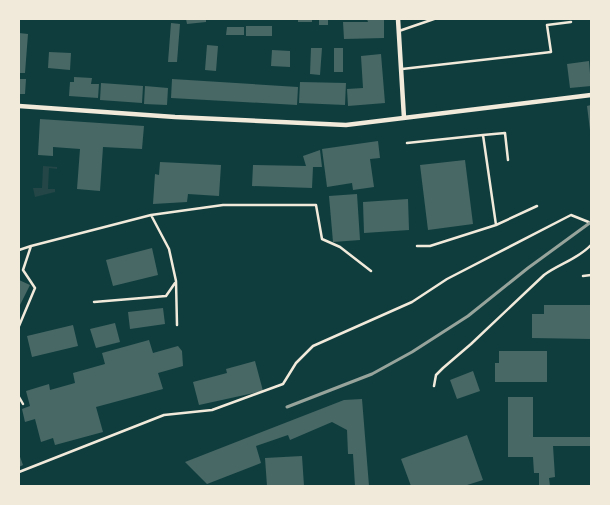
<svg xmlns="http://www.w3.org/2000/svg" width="610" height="505" viewBox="0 0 610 505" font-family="Cabin,sans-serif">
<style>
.green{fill:#244646}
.building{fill:#486865}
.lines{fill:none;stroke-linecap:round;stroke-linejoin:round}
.service{stroke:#f1e9da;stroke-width:2.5}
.minor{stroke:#f1e9da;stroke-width:4.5}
.rail{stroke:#97a49c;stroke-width:3}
</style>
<rect width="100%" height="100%" fill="#0f3d3e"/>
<path class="green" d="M43,166L57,167V169L49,168L48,189H55V192L35,197L33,188H42Z"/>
<path class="building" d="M186,19H206V22L187,24Z
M298,19H312V22H298Z
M319,19H328V25H319Z
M367,19H384V38L344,39L343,22H368Z
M171,23L180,24L177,62H168Z
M246,26H272V36H246Z
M227,27H244V35H226Z
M19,33L28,34L25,73H19Z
M207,45L218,46L216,71L205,70Z
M311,48H322L320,75L310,74Z
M334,48H343V72H334Z
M272,50L290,51V67L271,66Z
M49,52L71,53L70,70L48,68Z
M381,54L385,103L348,106L347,89L363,88L361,56Z
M589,61L591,86L570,88L567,64Z
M74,77L92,78L91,84H99L98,98L69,96L70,82H74Z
M19,79H26L25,94H19Z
M172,79L298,87L297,105L171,98Z
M300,82L346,83L345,105L299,103Z
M101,83L143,86L142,103L100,100Z
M145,86L168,88L167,105L144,104Z
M591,105V130H590L587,106Z
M40,119L144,126L142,149L103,147L100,191L77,189L80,149L53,147V156L38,155Z
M378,141L380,158L370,159L374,187L353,190L352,183L327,187L322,149Z
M320,150L322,167H313L312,188L252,186L253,165L306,166L303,156Z
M465,160L473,224L428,230L420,165Z
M160,162L221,165L219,196L188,194L187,202L153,204L155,174L159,175Z
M357,194L360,240L333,242L329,196Z
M408,199L409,230L364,233L363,202Z
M152,248L158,275L113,286L106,260Z
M19,280L30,285L19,307Z
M544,305H591V339L532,338V314H544Z
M163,308L165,324L130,329L128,312Z
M115,323L120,342L96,348L90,329Z
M73,325L78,346L32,357L27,336Z
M149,340L153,353L178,346L182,351L183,366L158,373L163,389L96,407L103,432L55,445L53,438L41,442L35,419L25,422L22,409L30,406L26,391L49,384L50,390L75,383L73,373L105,364L102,353Z
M499,351H547V382H495V363H499Z
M255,361L263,391L199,405L193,382L227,373L226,369Z
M473,371L480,391L457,399L450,380Z
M508,397H533V437H591V446H553L555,477L549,478L550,486H539V473H534L533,457H508Z
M362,399L369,486H355L353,454H348L347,430L332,422L290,440L288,435L256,446L261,463L207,484L185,462L344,400Z
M467,435L483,480L464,486H411L401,459Z
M19,454L23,465L19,467Z
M302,456L304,486H267L265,458Z"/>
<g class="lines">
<path class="service" d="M399,31L434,19
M402,69L551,52L547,25L571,22
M483,135L505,133L508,160
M407,143L483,135L496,225L430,246H417
M496,225L537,206
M19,250L31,246
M583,276L591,275
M94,302L166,296L175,283
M177,325L176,281L169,249L151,215L223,205H316L322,239L340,247L371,271
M19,326L35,288L23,270L31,246L151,215
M434,386L436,375L443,368L471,344L544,275C559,264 578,259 591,245
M19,397L23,404
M19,472L164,415L212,410L283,384L296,363L313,346L412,302L447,279L571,215L591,223"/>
<path class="minor" d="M398,19L404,118
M19,106L175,117L346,125L591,95"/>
<path class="rail" d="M287,407L372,374L412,352L468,316L528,268L591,222"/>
</g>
<rect width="610" height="505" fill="none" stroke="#f1e9da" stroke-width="40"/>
</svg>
